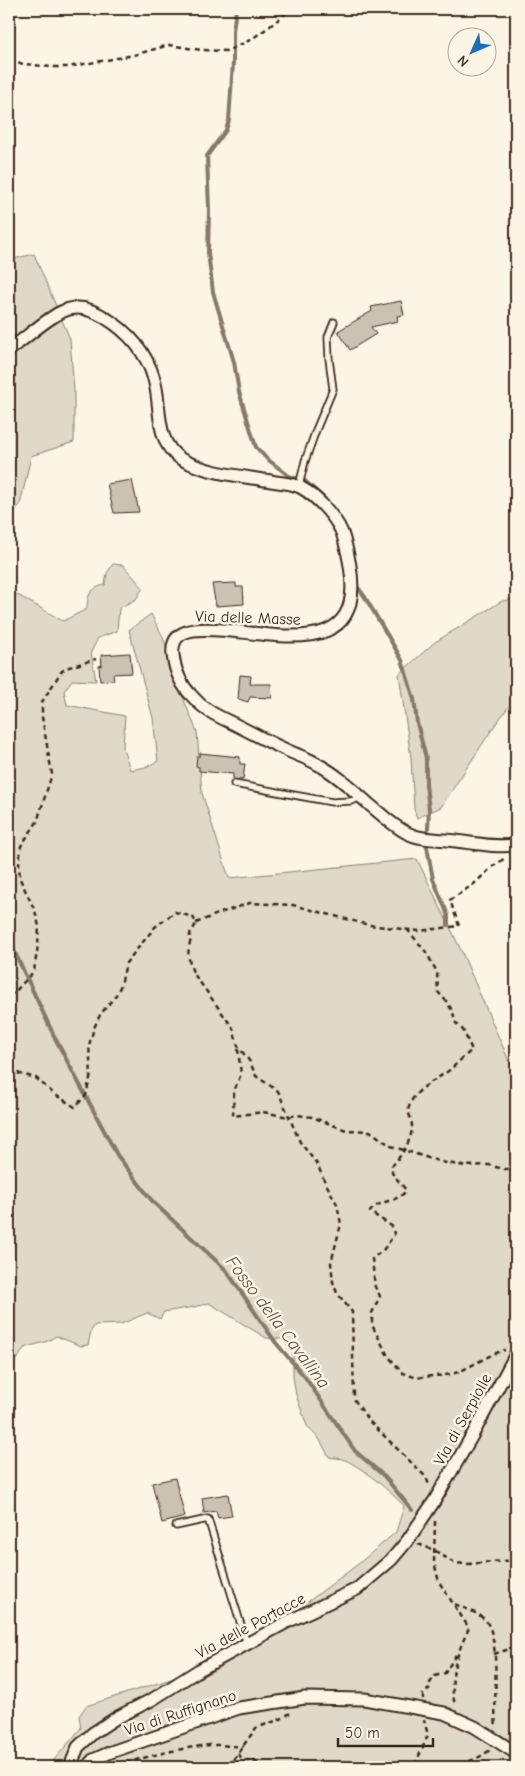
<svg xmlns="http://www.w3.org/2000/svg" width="525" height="1776" viewBox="0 0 525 1776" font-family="'Comic Neue',sans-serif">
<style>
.green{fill:#e0d8c8;stroke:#8e8173}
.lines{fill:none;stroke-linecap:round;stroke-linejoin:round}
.stream{stroke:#85796b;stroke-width:4}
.building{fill:#ccc2b3;stroke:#3b2a1e}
.lane-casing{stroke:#3b2a1e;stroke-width:9}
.street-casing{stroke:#3b2a1e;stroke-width:15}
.path{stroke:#3b2a1e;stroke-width:2.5;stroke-dasharray:5 4;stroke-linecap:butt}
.lane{stroke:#fcf5e5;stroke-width:5.5}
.street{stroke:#fcf5e5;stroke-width:11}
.labels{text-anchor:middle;stroke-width:5;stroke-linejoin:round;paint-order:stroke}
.street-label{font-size:16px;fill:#3b2a1e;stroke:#fcf5e5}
.water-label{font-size:18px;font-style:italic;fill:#605144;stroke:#fcf5e5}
</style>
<rect width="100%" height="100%" fill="#fcf5e5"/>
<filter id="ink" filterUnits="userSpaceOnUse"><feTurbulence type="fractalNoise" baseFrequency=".02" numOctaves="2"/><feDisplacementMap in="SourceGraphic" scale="10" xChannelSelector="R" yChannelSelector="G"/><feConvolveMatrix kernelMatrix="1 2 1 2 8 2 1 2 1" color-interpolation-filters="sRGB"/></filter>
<g filter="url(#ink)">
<path class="green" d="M34,254L70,339L74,391V442L31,456L20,505L9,516V260Z
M113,564L123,565L143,588L136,599L119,608L117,631L98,638L91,652L96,681L72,680L64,691L67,705L125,716L123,747L130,770L146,767L158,761L153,718L129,630L151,614L163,637L176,680L197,732L202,793L229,878L417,859L460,948L509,1061L516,1068V1767H51L53,1761L81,1728L79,1716L86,1706L199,1670L297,1610L357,1565L396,1532L404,1506C392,1493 362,1467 345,1460C340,1458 334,1458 329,1457L320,1440L307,1426L296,1395L293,1377V1355L283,1339L266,1338L209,1303L194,1307L164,1312L160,1319L147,1313L121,1324L95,1325L91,1331L88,1345L81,1346L56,1336L48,1341L24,1348L17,1360L9,1355V590L63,621L87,609C87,594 91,588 105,585L107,573Z
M516,599V697L495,725L441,807L417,818L414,809L411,758L399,674L435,642L502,601Z"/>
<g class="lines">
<path class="stream" d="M236,9L233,31V63L229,120L226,130L207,156L209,210L208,253L213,292L234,362L239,392L256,447L266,458L289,476L305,481L323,498
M356,585L365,597L402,660L414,699L417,723L426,758V785L429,809L427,847L433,879L448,915V925
M9,940L55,1038L117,1155L153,1202L226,1270L276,1343L305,1377L355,1451L384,1476L412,1510"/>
</g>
<path class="building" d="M401,301L404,315L397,316L398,321L371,327L376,334L350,350L338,331L372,311L371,307Z
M132,480L139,512L114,513L107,484Z
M236,583V587H243L244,604L216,606L212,584Z
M130,653L132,673L113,674L114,680L100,681L99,666L102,665L101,655Z
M240,675L251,676L250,684H271L272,698L250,697L248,702L238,699Z
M200,753L240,757V764H245L243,780L233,779V774L199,771V767L196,766L197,756H200Z
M175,1478L185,1517L162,1523L152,1483Z
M228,1494L232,1516L218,1518L216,1511L204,1513L202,1498Z"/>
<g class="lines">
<g class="lane-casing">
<path id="lane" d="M299,486L305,461L316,430L333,389L329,359L328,337L334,322
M234,784L332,802L351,801L357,799L359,796
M176,1526L208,1519L247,1644"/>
</g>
<g class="street-casing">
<path id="street" d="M9,350C26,338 42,322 61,312C77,304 90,309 104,317C129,332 146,351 154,379C162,406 154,442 181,459C208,474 242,476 271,481C280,483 292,483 300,487C317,496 340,521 344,539C349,557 355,584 350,603C332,680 166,589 173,655C175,671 180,684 192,696C203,709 215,715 230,722C247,730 264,740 282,748C294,754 308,758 319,765C338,775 354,791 370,805C382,815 393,826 407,833C419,839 433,839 447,840C470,842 493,848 516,845
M70,1767L78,1747L93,1733L116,1718L153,1699L199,1670L287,1622L357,1589L392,1559L408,1540L435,1500L473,1434L516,1354
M87,1767L93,1760L111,1752L239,1708L305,1698L364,1699L444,1713L475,1727L516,1753"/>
</g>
<path class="path" d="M9,62L50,67H68L134,55L169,45L201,50L227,51L250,40L269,27L291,9
M196,923L220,913L250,903L293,905L369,925L419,931L459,926L450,900L474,884L491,868L505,858
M407,929L426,952L437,972L438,992L447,1002L453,1012L455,1022L463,1030L472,1050C465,1056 458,1062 452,1068C438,1080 415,1087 409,1107C407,1113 412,1119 412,1126C412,1141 401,1156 392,1166V1173L406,1190C399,1203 378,1199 370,1212L393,1227L394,1235L384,1249L372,1259L375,1287L380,1296L372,1313V1325L388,1356L403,1373L417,1378C430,1375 442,1377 455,1373C472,1367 489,1354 505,1350
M9,995L14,993L34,971L38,945L39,926L35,911L20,879L19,865L21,846L37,822L52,774L42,717V702L61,672L66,668L96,659
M238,1049L241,1074L234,1091L233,1116L263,1112L288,1117L297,1115L312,1117L346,1130L370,1131L391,1146L441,1162L465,1166L489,1165L503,1169H516
M9,1071L36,1078L54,1094L75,1107L86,1095L91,1074L89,1045L94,1028L100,1015L116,995L121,985L126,963L155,927L175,912L193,917L196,923C194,931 187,932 191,940C186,951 189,964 194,974L233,1028L238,1046L250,1062L256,1076L278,1091L300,1142L317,1164L325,1182L337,1204L341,1224L331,1263L333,1282L337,1293L352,1312L354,1399L368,1420L426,1477L430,1487
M435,1521L434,1562L439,1582L469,1628C457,1653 448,1677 455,1705
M418,1544L434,1550L454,1563L468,1564L516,1560
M455,1604C465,1609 478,1612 486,1621C501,1641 493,1700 496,1728
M494,1654L516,1647
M423,1699V1695L429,1689V1684L433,1679L435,1676L445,1673L457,1653
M238,1754L244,1760L259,1762L264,1767
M415,1765L428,1735L424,1720
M118,1767C134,1758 198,1744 217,1745C226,1745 234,1747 244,1746
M228,1767L256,1728L281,1719L290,1713
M297,1767L319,1766L342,1767
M381,1767L386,1763C420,1765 463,1773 491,1749"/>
<use href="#lane" class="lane"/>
<use href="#street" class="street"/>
</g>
</g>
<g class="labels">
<g class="street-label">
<text transform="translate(248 617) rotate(2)" y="6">Via delle Masse</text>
<text transform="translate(462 1419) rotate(-61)" y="6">Via di Serpiolle</text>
<text transform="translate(250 1625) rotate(-28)" y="6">Via delle Portacce</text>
<text transform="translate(180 1712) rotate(-18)" y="6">Via di Ruffignano</text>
</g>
<g class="water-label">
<text transform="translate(278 1322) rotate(53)" y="6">Fosso della Cavallina</text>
</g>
</g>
<rect width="525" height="1776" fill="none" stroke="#fcf5e5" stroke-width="30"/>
<rect x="15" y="15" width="495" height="1746" fill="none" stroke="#3b2a1e" stroke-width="2" filter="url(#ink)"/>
<g transform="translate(472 52) rotate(225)"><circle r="24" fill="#fcf5e5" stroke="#afa495"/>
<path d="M0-4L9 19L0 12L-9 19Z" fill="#1f6fb2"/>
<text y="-8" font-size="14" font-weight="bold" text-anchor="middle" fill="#3b2a1e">N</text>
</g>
<path d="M338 1738v8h95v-8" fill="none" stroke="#3b2a1e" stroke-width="2.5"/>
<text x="345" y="1738" font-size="15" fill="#3b2a1e" stroke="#fcf5e5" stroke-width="4" paint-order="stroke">50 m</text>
</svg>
